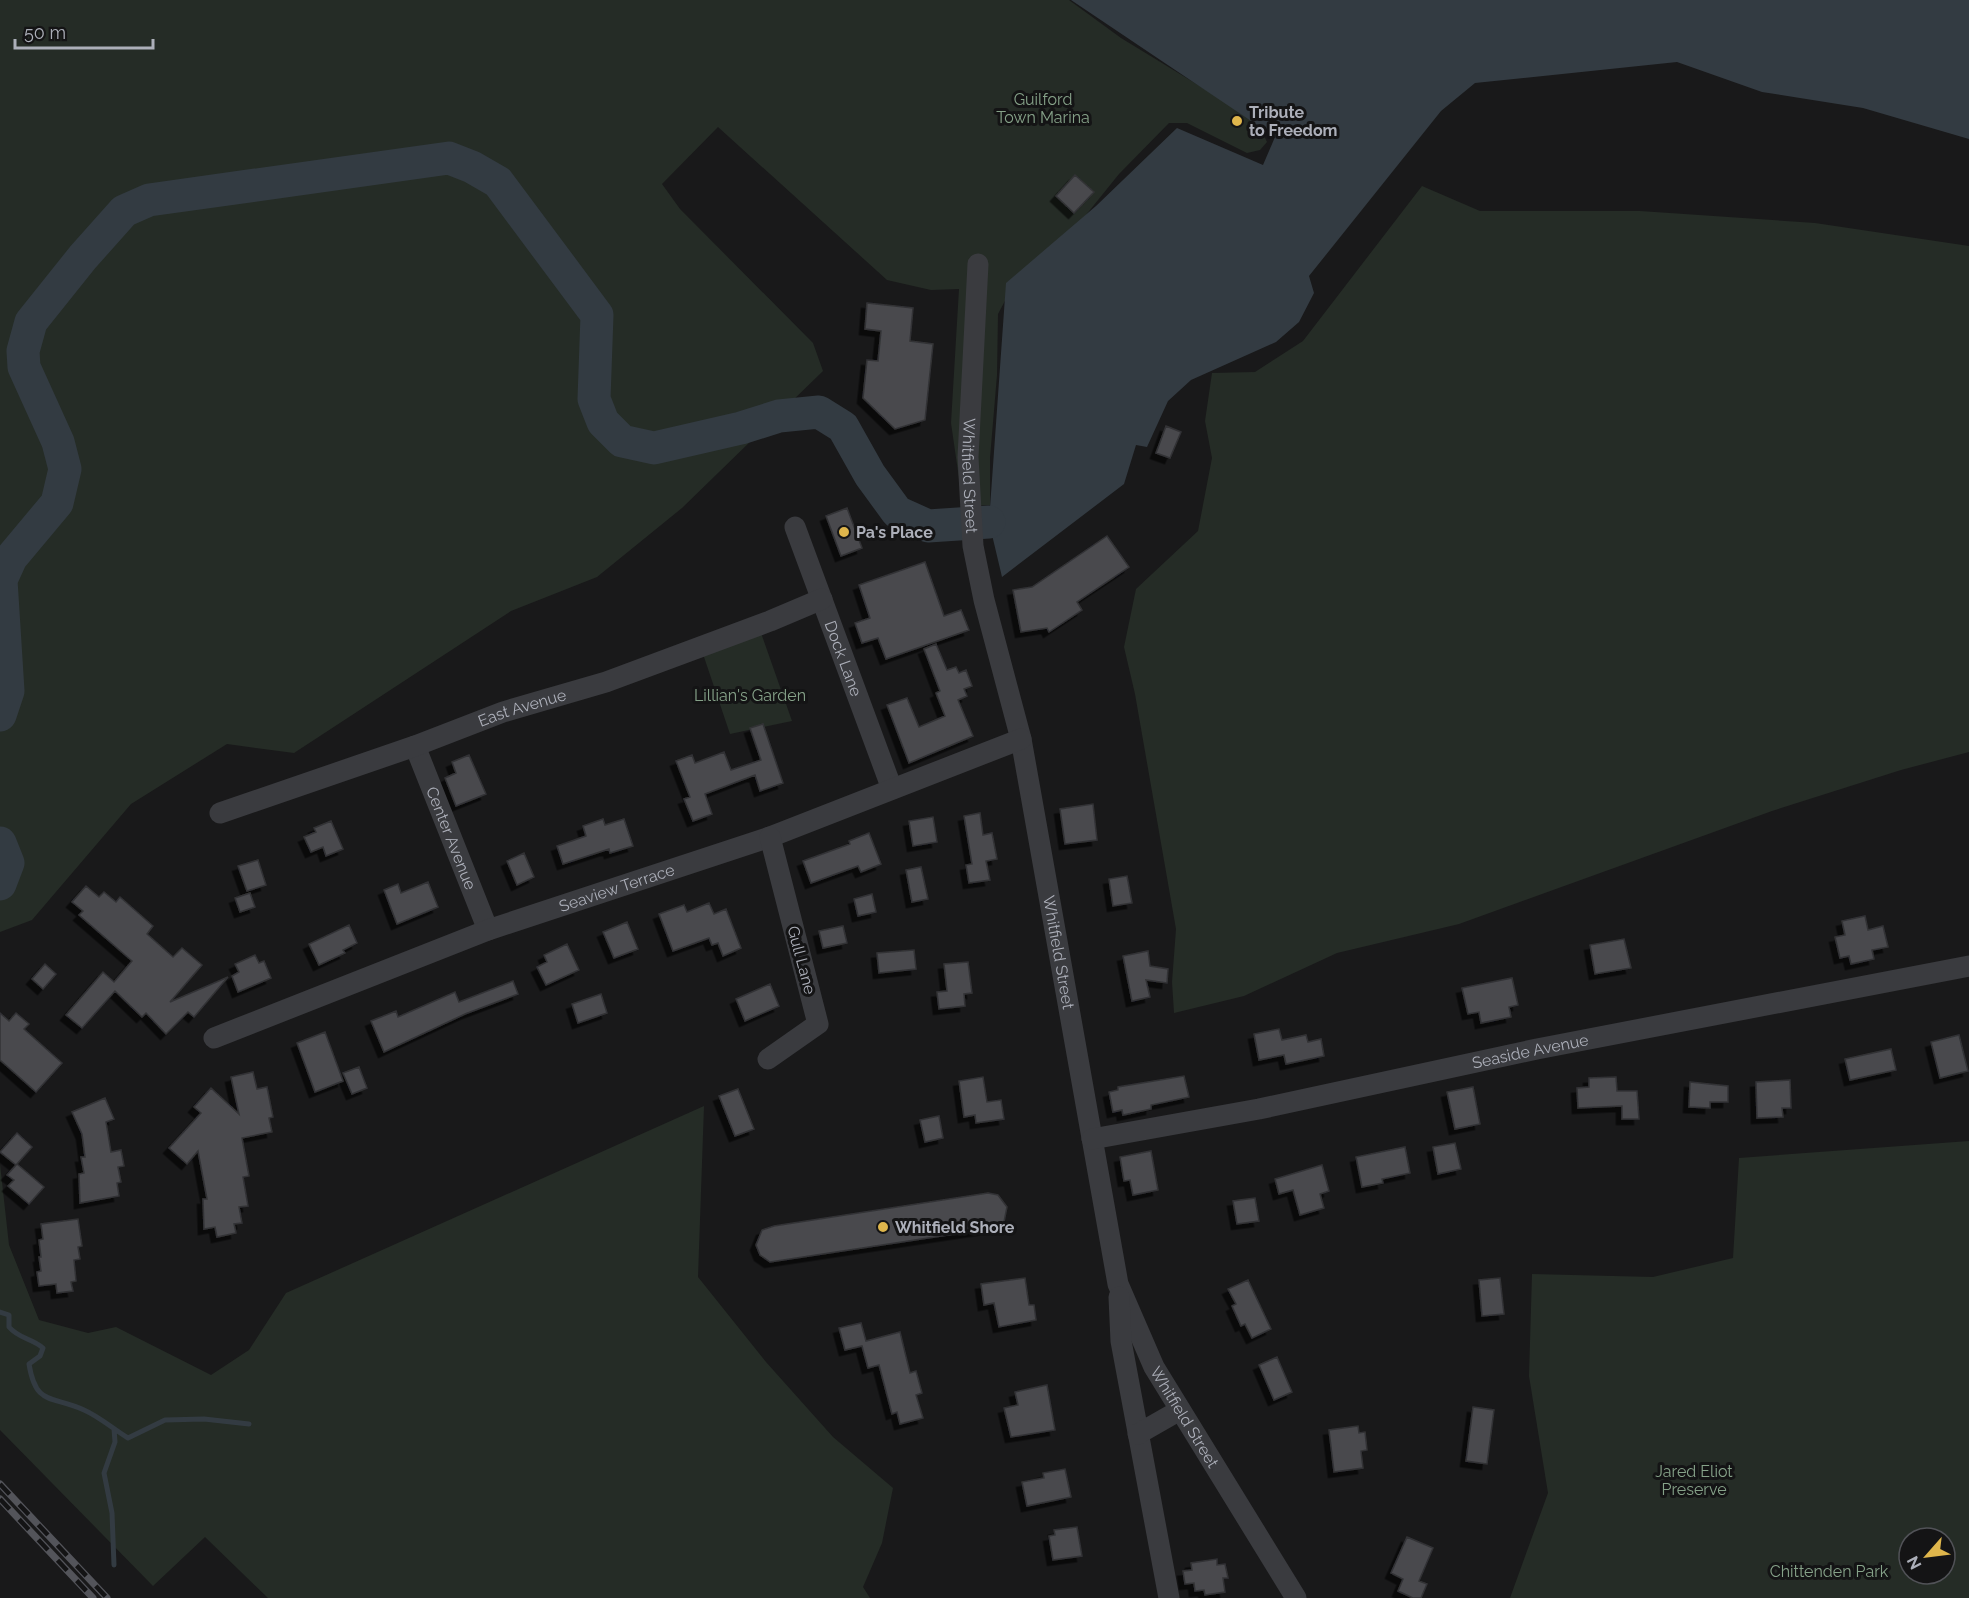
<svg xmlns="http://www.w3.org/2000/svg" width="1969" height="1598" viewBox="0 0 1969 1598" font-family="Raleway,sans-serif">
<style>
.green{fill:#252c26;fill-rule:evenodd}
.water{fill:#333b42}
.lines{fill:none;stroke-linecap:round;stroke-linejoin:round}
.stream{stroke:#333b42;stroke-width:5}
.river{stroke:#333b42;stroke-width:33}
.building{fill:#48494d;stroke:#333336;stroke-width:1.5;filter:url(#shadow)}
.minor{stroke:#3a3b3f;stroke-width:21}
.rail-casing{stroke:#53545a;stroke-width:7}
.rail{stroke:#141415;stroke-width:4.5;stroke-dasharray:14;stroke-linecap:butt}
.poi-dot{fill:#dfb64c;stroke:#141415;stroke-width:2}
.labels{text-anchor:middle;stroke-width:6;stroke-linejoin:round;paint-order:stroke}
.park-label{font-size:16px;fill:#86a289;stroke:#141415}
.poi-label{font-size:16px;font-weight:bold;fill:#acafb9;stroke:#141415;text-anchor:start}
.street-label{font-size:16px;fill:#acafb9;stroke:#141415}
</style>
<defs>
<filter id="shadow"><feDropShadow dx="-5.5" dy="5.5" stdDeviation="0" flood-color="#0009"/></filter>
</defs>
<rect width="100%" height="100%" fill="#19191a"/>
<path class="green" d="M0,0H1069L1121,38L1257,121L1267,142L1260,150L1247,153L1187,123H1169L1119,174L1044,267L1007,297L998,314L997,375L990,458V505L963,506L951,423L959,289L931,290L887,280L718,127L662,184L680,209L813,343L823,371L682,508L597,577L511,611L294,753L227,744L131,804L32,920L0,932Z
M1422,186L1480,211H1640L1815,223L1969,246V752L1901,770L1772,811L1459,924L1337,953L1244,996L1174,1013L1172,982L1176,929L1135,694L1124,647L1136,589L1198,531L1212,458L1205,421L1212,373L1255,372L1303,341Z
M761,633L792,721L730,734L703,654Z
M704,1106L698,1277L766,1362L833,1437L893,1488L882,1543L863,1587L870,1598H268L205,1537L153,1586L0,1430V1164L9,1245L39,1320L88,1333L116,1327L211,1375L249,1350L286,1293Z
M1969,1141V1598H1510L1548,1493L1529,1376L1532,1274L1653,1277L1733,1258L1739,1158ZM1909,1538H1945V1574H1909Z"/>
<path class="water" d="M1071,0H1969V139L1863,108L1762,92L1677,62L1475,83L1441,111L1309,276L1314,293L1299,322L1276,342L1191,380L1168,401L1147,447L1136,445L1124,484L1002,577L989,522L1006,283L1096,206L1177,128L1263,165L1275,137Z"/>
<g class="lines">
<path class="stream" d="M0,1312L9,1315V1327C19,1339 32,1338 43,1348L40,1356L29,1364C36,1407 52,1395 84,1410C100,1417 113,1429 128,1438L165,1420L204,1419L249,1424
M114,1429L115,1442L104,1473L112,1513L114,1565"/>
<path class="river" d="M0,715L8,691L1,580L11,558L57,503L65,469L58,442L24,367L23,351L31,322L83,257L124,211L149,200L449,158L472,167L498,182L597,315L594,399L603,422L622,441L654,448L741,428L779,416L819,412L843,427L870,475L897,512L928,526L989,522
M0,843L8,863L0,884"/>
</g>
<path class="building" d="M1075,175L1094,192L1074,213L1056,196Z
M867,303L913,308L910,341L933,344L925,420L895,429L863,398L867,360L878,361L881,331L865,329Z
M1166,426L1181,432L1170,458L1156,453Z
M847,508L862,548L841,556L826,516Z
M1107,536L1129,567L1077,602L1082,610L1049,632L1047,628L1021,632L1013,590L1032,587Z
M925,562L944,616L961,610L969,630L886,659L878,638L862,643L855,623L870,618L859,585Z
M936,644L947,670L956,667L959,673L966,670L972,686L964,689L967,696L958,700L973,736L909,763L887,705L907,698L919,727L945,716L936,693L940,691L924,649Z
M763,724L783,783L760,791L755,775L705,794L712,814L693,821L684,799L690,797L676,761L692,755L695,763L724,752L731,770L761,760L750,728Z
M469,755L486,794L456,806L445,778L456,773L452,762Z
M1093,804L1097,840L1065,844L1060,809Z
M980,813L983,835L992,833L997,859L986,861L990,880L969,883L966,865L972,864L964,816Z
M933,817L937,842L913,846L909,821Z
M603,819L605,825L624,819L633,846L610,853L609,849L563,864L557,846L586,836L583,826Z
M331,821L343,849L326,856L323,847L311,852L304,837L316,832L314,828Z
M869,833L881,864L861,872L858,866L811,883L803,861L850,844L849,841Z
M524,853L534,877L517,885L507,861Z
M258,860L266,885L247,891L238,866Z
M921,867L928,899L912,902L906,870Z
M1127,876L1132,903L1113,906L1109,879Z
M428,882L438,907L397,924L384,890L398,884L401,893Z
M86,886L99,897L104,892L116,902L120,897L153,926L147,934L173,957L182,948L202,965L170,1002L228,977L194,1017L188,1012L166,1034L146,1013L142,1017L115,991L82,1028L66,1015L103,972L114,982L132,961L79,915L83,911L72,902Z
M250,893L255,907L240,912L235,898Z
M872,894L876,912L858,916L854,899Z
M709,903L714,914L726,909L741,948L723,956L718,943L712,945L709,938L673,951L659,914L684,905L687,912Z
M1865,916L1868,930L1883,926L1888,947L1872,950L1874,959L1851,964L1849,956L1840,958L1835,937L1845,935L1842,921Z
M627,922L638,949L614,958L603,932Z
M349,925L357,943L343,950L345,953L319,965L309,944Z
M843,926L847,943L823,948L819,931Z
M1624,939L1631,968L1595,974L1590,945Z
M567,944L579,970L546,985L537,967L547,962L544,955Z
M914,950L916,969L879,973L877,953Z
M1148,951L1150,966L1168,969L1167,983L1146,980L1150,997L1132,1001L1123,956Z
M255,955L259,963L264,961L271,978L238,992L232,976L239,972L235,964Z
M968,962L972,993L964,994L965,1006L939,1009L937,992L947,991L944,964Z
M45,964L56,974L43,989L32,979Z
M1512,978L1518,1005L1509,1007L1511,1017L1481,1023L1479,1012L1468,1014L1462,988Z
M513,981L518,994L465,1014L384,1052L371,1021L396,1011L398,1017L455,992L459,1002Z
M770,984L779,1006L745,1021L736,999Z
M601,994L607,1013L578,1023L572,1004Z
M0,1013L9,1021L16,1013L29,1024L24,1029L62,1063L36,1092L0,1060Z
M1279,1029L1282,1040L1306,1035L1308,1042L1321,1039L1324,1056L1286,1064L1284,1055L1259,1060L1254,1034Z
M325,1032L343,1081L315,1092L297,1043Z
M1959,1035L1968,1071L1940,1078L1931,1042Z
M1891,1049L1896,1070L1850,1080L1845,1059Z
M359,1067L367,1088L352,1094L343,1073Z
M253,1072L257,1089L267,1087L273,1117L269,1118L272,1132L242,1138L249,1176L243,1177L248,1206L239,1207L242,1223L234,1224L236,1233L217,1237L215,1227L204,1229L203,1199H207L198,1151L187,1164L169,1148L201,1113L194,1107L211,1088L239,1114L231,1077Z
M1184,1076L1189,1097L1151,1105V1109L1123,1115L1122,1110L1113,1112L1109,1092L1118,1090V1087Z
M983,1077L987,1102L1001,1100L1004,1119L976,1123L975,1115L964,1117L959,1081Z
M1616,1077L1617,1091H1637L1639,1119H1622V1106L1578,1108L1577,1088L1589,1087V1078Z
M1790,1080L1791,1108H1782L1783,1117L1757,1118L1756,1082Z
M1690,1082L1728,1086V1102H1710V1108L1689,1107Z
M1473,1087L1480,1124L1455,1129L1447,1092Z
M738,1089L754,1129L735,1136L719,1096Z
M105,1098L114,1119L106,1122L111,1152L121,1150L124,1166L118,1167L121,1182L117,1183L119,1196L80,1203L79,1174L84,1173L81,1157H85L82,1134L72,1112Z
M939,1116L943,1138L925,1142L920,1120Z
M17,1133L32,1147L17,1164L44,1187L29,1204L8,1186L14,1180L7,1175L16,1165L0,1152Z
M1455,1143L1461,1169L1438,1174L1433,1147Z
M1405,1147L1410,1173L1382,1179L1383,1183L1362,1187L1356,1157Z
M1151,1151L1158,1190L1133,1195L1130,1180L1124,1181L1120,1157Z
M1322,1165L1329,1191L1320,1194L1324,1208L1300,1215L1293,1190L1279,1194L1275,1179Z
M988,1193L998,1195L1007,1207L1004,1222L994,1228L770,1262L760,1255L756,1245L762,1230L774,1226Z
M1255,1198L1259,1221L1237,1224L1233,1201Z
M78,1219L82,1246L78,1247L80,1259L74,1260L76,1281L71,1282L73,1291L57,1293L56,1284L39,1286L37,1272L41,1271L39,1257H41L39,1240L43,1239L41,1224Z
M1025,1278L1029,1305H1034L1036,1320L999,1327L994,1303L984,1305L981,1284Z
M1500,1278L1504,1314L1482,1316L1479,1280Z
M1248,1280L1271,1329L1252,1338L1245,1324L1241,1326L1232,1306L1236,1304L1228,1289Z
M861,1323L866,1341L900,1332L910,1373L916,1371L922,1393L916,1395L923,1418L900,1424L897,1412L892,1414L879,1365L868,1368L862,1346L845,1350L839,1328Z
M1277,1357L1292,1392L1274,1400L1259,1365Z
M1047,1385L1055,1430L1011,1437L1004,1408L1018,1405L1015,1392Z
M1473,1407L1494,1410L1487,1464L1466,1461Z
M1358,1426L1359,1433L1365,1432L1367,1450L1361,1451L1363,1468L1334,1472L1329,1430Z
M1065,1469L1071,1497L1027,1506L1022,1482L1044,1478L1043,1473Z
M1077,1527L1082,1556L1053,1560L1049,1536L1055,1535L1054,1530Z
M1407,1537L1433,1548L1419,1581L1427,1584L1421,1598H1413L1398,1591L1403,1579L1391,1573Z
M1217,1559V1565L1225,1564L1228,1578H1223L1225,1592L1205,1595L1204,1590L1195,1591L1194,1583L1185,1584L1183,1571L1192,1570L1191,1563Z"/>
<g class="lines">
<g class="minor">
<path id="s1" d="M978,264L968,457L973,546L984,600L1021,739L1118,1284L1154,1367L1296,1598"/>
<path id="s2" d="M795,527L892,789"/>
<path id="s3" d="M415,746L488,930"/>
<path id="s4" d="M220,813L415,746L503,712L606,682L770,621L822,599"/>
<path id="s5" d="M214,1038L488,930L770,837L1021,739"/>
<path d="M768,1059L818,1024L770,837"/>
<path id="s6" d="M1092,1139L1259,1109L1537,1049L1969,966"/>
<path d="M1119,1297L1121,1341L1169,1598"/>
<path d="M1138,1434L1180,1410"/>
</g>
<g class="rail-casing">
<path id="rail" d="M0,1484L107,1598
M0,1499L93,1598"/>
</g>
<use href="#rail" class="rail"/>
</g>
<g class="poi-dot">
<circle cx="1237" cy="121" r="6"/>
<circle cx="844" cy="532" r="6"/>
<circle cx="883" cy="1227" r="6"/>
</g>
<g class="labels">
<g class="park-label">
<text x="1043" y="105">Guilford<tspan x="1043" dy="18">Town Marina</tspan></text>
<text x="750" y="701">Lillian's Garden</text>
<text x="1694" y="1477">Jared Eliot<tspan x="1694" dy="18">Preserve</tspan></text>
<text x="1829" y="1577">Chittenden Park</text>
</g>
<g class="poi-label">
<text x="1249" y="118">Tribute<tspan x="1249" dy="18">to Freedom</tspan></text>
<text x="856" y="538">Pa's Place</text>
<text x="895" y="1233">Whitfield Shore</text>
</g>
<g class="street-label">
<text dy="6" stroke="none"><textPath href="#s1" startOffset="212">Whitfield Street</textPath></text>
<text dy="6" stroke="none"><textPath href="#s2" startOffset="140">Dock Lane</textPath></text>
<text dy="6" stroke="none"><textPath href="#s4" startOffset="320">East Avenue</textPath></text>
<text dy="6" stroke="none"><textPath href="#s3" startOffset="99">Center Avenue</textPath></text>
<text dy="6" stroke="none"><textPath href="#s5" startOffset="430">Seaview Terrace</textPath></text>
<text dy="6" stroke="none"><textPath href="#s1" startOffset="698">Whitfield Street</textPath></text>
<text transform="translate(802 960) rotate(75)" y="6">Gull Lane</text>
<text dy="6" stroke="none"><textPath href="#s6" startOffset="447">Seaside Avenue</textPath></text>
<text dy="6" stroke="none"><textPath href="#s1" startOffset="1184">Whitfield Street</textPath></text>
</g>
</g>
<g transform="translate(1927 1556) rotate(242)"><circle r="28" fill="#141415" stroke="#515257" stroke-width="1.5"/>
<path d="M0-4.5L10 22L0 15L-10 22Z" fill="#dfb64c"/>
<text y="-9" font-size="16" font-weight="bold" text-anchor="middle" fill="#acafb9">N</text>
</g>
<path d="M15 39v9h138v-9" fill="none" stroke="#acafb9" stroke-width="3"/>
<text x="24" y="39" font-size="18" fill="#acafb9" stroke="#141415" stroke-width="4.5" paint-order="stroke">50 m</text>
</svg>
